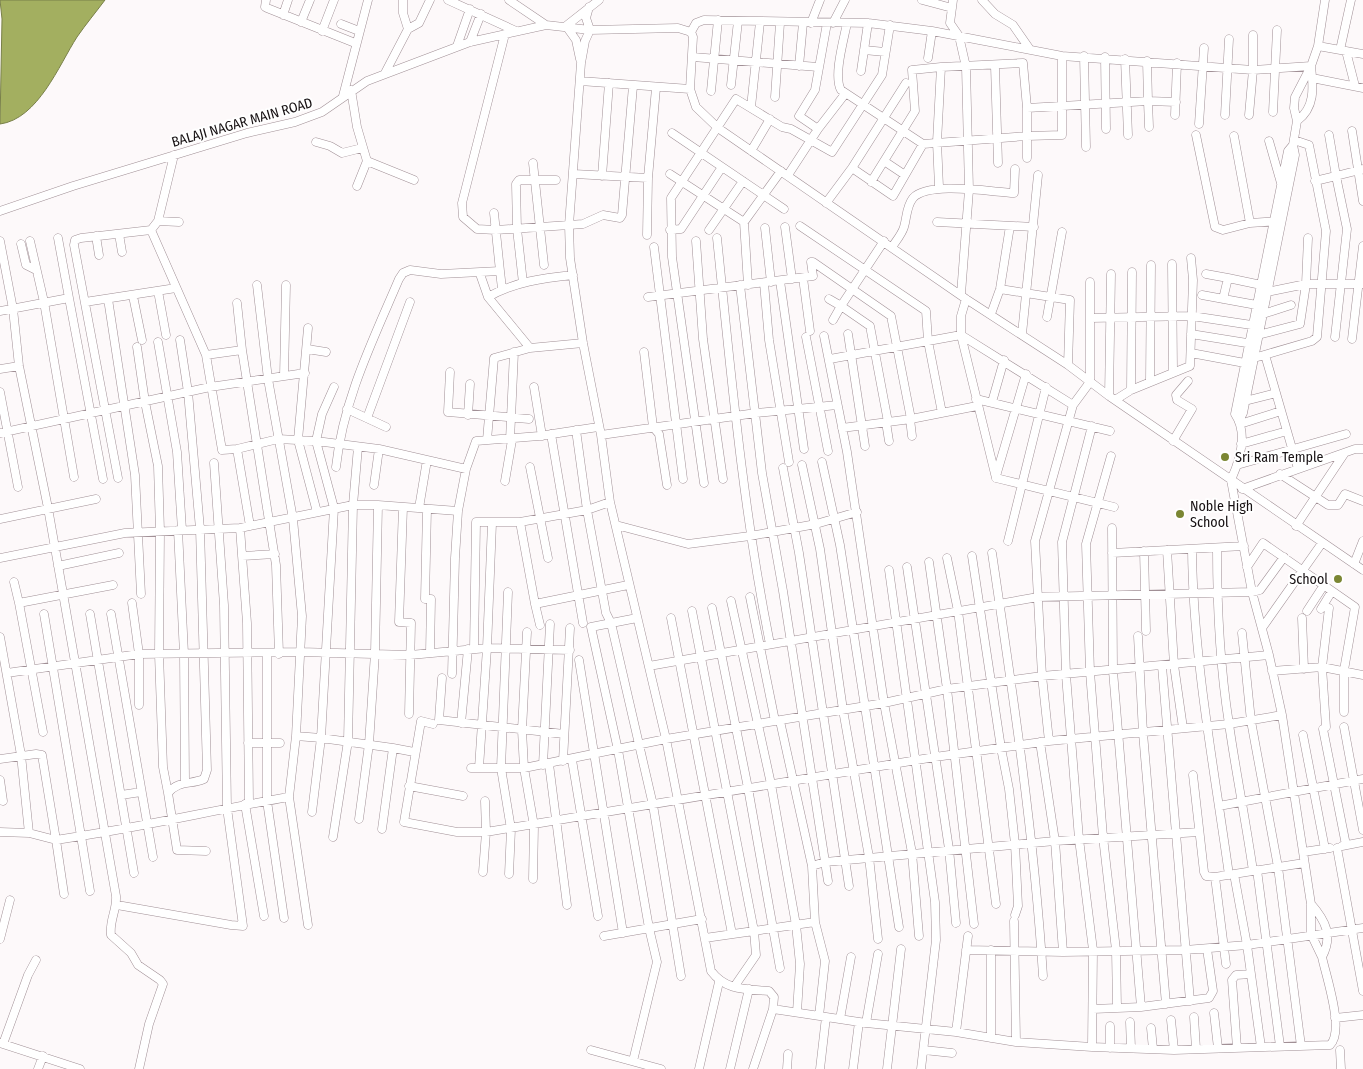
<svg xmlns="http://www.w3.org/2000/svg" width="1363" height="1069" viewBox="0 0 1363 1069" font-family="'Fira Sans Condensed',sans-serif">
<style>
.water{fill:#a3af60;stroke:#798049}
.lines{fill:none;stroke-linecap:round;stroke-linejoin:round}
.minor-casing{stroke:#a19096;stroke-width:9}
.minor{stroke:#fff;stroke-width:8}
.poi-dot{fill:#7b8633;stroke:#fff;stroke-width:2}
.labels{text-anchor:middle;stroke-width:4;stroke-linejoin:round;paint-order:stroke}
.street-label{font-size:14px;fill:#171113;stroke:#fff}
.poi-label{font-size:14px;fill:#171113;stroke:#fff;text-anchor:start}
</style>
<rect width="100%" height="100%" fill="#fdf9fa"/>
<path class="water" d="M0,0H105C96,12 86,24 77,37C59,65 38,119 0,124L2,19Z"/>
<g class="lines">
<g class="minor-casing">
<path id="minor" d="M266,0L265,7L267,8L355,43
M403,0V13L408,29
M448,0L516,31
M509,0L546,25
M922,0L952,8
M953,0L950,23L959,36L966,67L969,190L961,294
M982,0L995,14L1013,25L1029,48
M589,7L586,18L590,30L585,41L581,63L569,225L570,258L583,343L601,435L610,502L666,739L711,971C726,991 746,989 769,991L774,997L773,1009L753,1069
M283,15L288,0
M301,22L310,0
M811,23L820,0
M833,23L845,0
M847,23C844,39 833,76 841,90L923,144L1027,136L1062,135V56
M341,24L359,31
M322,31L334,0
M691,32L693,37L690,89L696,107L718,128L966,299L1068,365L1109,396L1363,570
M691,32L696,23L704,20L868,23L932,31L1062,56L1253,70L1311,66
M505,34L462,203L463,217L477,229L496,230L569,225L583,224L603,215L620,218L622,215L633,86
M470,42L481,14
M457,46L470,9
M1318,46L1363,54
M864,50L885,52
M1340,50L1351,0
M1346,51L1355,86
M1084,56L1086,147
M693,57L818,67
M1105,57L1106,129
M928,58L932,31
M580,59L576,40L566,26L599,0
M1125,59L1128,135
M799,66L803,23
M995,66L998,163
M861,71L868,23
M385,73L408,29L419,23L430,0
M1312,78L1363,88
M580,81L690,89
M731,85L738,21
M351,90L357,127L367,161L414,180
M711,91L718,20
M343,96L368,0
M775,97L780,23
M751,107L760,22
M1027,108V158
M1273,112L1277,30
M1175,115L1177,63
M1225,115L1229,39
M1249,115L1253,70V35
M1297,121C1316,107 1313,86 1311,66
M1199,124L1204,48
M1149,127L1148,101L1176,102
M818,129L799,116L815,90L827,23
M1352,131L1363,201
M672,133L784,209
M1196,135L1215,227L1223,230L1250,223L1279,221
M1234,136L1250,223
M1269,141L1281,183
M316,142L330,146L342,153L362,148
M1293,145L1288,151L1235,414C1248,433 1240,460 1231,480L1252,592L1269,655L1282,715L1311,904V934L1322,957C1333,936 1326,921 1311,904
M751,151L770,119
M884,161L905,175
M533,163L544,265
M852,168L893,196L923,144
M574,174L648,178
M670,174L744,222
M788,175L818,129L845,94
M602,176L609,83
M1315,181L1336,176L1329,135
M871,182L915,111L912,70L941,67L1023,63L1027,108L1148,101L1147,61
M357,186L367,161
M939,187L937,142L941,67
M826,203L852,168L906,83
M0,211L73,186L247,133L295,122L322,112L367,81L470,42L546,25L590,30L678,28L691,32
M158,221L179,222
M937,222L1034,227
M800,226L926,311L928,341L942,413
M785,227L792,279
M765,228L771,282
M151,230L158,221L174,155
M670,230L681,229L722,167
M709,230L743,181
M119,234L122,252
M647,235L648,178L656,88
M96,236L99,255
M717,238C731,374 743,510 770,644
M0,241L13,309L19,366L48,508L116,896C117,910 109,921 111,935L131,953L138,965L160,980L163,984L149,1024L139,1069
M30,241L44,302L74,477
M696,241L703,339L723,479
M884,241L841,306L870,326L888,422
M21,244L26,265L36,270
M654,247L683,479
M892,247C896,241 902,234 904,227C907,217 906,207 913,198C929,181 991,192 1014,193L1015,169
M1172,264L1173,371
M500,271L502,289
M480,274L488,297L530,348
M1206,274L1228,278L1223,299
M803,278L810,331
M1228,278L1266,286
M780,281L804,449
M523,283L517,229L516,184L519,180H556
M764,283L769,340L789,462
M740,285L762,473L783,591L828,881
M748,285L744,222L781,171
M1000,289L1070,300L1068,365
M158,291L166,335
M1267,292L1306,284H1363
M1202,295L1262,306
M133,296L142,340
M488,297C514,282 543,278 573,275
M648,297L813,276L811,262H813L891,316L911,419
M69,298L103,479
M108,299L135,475L141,594
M829,299L841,306L833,320
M966,299L961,316V335L996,478
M85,302L176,288
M237,303L242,350
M0,311L69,298L58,238
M991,314L1000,289L1010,226
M1263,314L1291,305
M1047,317L1062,232
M1091,318L1192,316L1258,326
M308,328L298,440L317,512
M848,334L865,446
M1022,334L1038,175
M1191,334L1253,344
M1258,335L1300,324L1306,284L1308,238
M824,336L847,452L884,703L912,853L919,936
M806,337L828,451
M1335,337L1347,229L1336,176L1363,169
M1352,339L1363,246
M180,340L188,392L200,529L207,770L204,779C190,785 179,780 168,793L177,850L206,851
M158,342L177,452L182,530
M137,347L145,402L158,466L160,531L159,654L163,767L168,793
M307,349L326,352
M644,352L653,427L659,434L667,485
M1191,353L1250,364
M206,355L242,350L276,565L279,654
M1265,355L1298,469
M1254,358L1312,341L1317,337L1326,231L1309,145L1294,140
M830,359L961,335L1073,405
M0,369L19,366
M450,372L448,412L529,419
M284,376L286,285
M1150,381L1151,265
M334,387L322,414L316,441L334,508L321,738L393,748L382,829
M534,387L542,436
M1131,390L1132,272
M0,392L18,487
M1109,396L1111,274
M976,399L1110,431
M1115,400L1131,390L1190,366L1193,280L1191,258
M1245,401L1276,393
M992,402L1004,360
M347,409L386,427
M468,415L470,384
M367,418L410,302
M910,419L912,436
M1239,421L1243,413L1295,155L1293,145L1297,121L1294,108L1295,97L1311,66L1318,46L1325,0
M886,422L889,441
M1240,424L1281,411
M1092,426L1062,542L1066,675L1079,839L1093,950L1092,1047
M842,428L911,419L977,406
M576,430L587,510L606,613L611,623L653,805L681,976
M0,433L210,387L305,373
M551,434L583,623
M601,435L756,413L837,405
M487,440L494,358L530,348L583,343
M510,440L514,352
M1173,441L1192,409L1177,400L1176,395L1188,381
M1241,444L1287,431
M237,449L250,526
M1111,456L1086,544L1090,672L1103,837L1116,950L1117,1008
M822,462L840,545L899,927
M802,465L820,549L843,710L869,857L878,939
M1237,465L1346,434
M336,467C343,400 373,340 399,279L403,273L410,270L441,274L500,271L494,213
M530,467L548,558
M783,468L799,553L849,886
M1280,474L1328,505H1338L1345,494L1363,501
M996,476L1026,374
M118,478L74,245L75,240L81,238L151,230L206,355L222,450L237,449L278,439L316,441L379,449L466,469L476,441L539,436L598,427
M996,478L1114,507
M505,481L512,440
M704,483L672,257L671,198L736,99L782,127L791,129L832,152L882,75L890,25
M374,485L379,449
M1242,489L1355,449H1363
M610,502L587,510L520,522L535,604L628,585
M403,507L399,622L411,623L409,714
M419,508L427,460
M427,509L425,599H431L430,653
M0,519L96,499
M616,525L688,544L750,536L816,524L857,512
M1296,526L1344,454
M240,528L247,623L249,803
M1112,528L1113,671L1141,1007
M178,530L184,654L185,781
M1008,541L1046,387
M1192,549C1193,658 1214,767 1229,875
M1217,549C1217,607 1220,667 1229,724C1236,773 1246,822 1253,871
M1167,550L1174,665L1183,728
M1144,551L1146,631
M992,553C1013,694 1034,834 1043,976
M1112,553L1244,546
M242,556L275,554
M972,556L1001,748L1009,789L1015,844L1018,906L1015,915
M0,558L125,533L240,528L353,505L358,447
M947,558L958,611L996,904
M929,562L947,689L974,924
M1354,564L1363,541
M58,566L119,553
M907,567L949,849L956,923
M1247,567L1263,543L1355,607L1344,670V712
M889,570L935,902L936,940L921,1069
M14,582L19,603
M508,592L501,768L511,829L509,874
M750,597L775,721
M731,601L771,784L796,925L800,964L797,1012
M132,603L139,654V705
M535,604L540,625
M712,608L748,788L780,968
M1321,609L1332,591
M692,611L754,931L705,938
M1307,611L1324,585
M90,614L134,873
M111,614L153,857
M671,618L732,934
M1302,618L1304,669
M1262,628L1322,543
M527,632L522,730L524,768L534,826L533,879
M1242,633L1251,721L1278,867L1301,1046
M1138,636L1143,733L1166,1004
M0,637L21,755L29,833
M474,649L476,522H520
M267,654V801L284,918
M579,660L623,933
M649,666L1038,597L1252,592L1260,590L1284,557
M1162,666L1190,1001
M1272,671L1322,667L1363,675
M7,673L139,654L300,652L410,655L487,648L570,650
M452,674L455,558L458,511
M442,678L439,720L564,734
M780,721L812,866L815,922L825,961L819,1016
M461,723L468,649
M433,724L421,721L404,822L457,832H486L935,757L1049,741L1229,724L1282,715
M1326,727L1322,667L1329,608
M1344,727L1363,830
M1323,729L1346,845
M43,732L19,603L113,585
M1303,735L1325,849
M296,736L321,738L312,812
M1049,741L1042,676L1035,541L1073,405L1090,382V282
M1040,742L1055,841L1063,952
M248,743H280
M393,748L414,752
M0,759L36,754L42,755L56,840L81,836L44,614
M572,760L598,916
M563,761L570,628
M549,764L567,905
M543,765L550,624
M471,768H524L666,739L884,703L947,689L1042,676L1269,655
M479,768L487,648L492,523
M1193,775L1204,872L1206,876L1215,877L1304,863
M0,780L3,801
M409,786L463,796
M121,795L141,792
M289,797L308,925
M245,804L264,916
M1219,806L1363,779
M359,819L369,744L375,653L378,505
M0,832L29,833L56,840L64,894
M333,837L348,741L353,505H378L458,511L466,469
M1342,846L1363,842
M1337,848L1363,991
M1303,852L1330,848
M812,866L825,862L1055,841L1199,832
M1257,870L1280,1046
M483,872L486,832L485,801
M1234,874L1247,945L1261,1047
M1215,877L1226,964
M90,891L81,836C151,825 219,809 289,797L296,736L302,616L293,519L268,379L257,285
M117,905L231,925L243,926L227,808L224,605L214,463
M1014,921L1016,1042
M604,936L702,919
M0,939L10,900
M966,950L1063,952L1185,950L1247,945L1363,928
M734,987L756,955L754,931L815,922
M773,1009L866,1023L956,1032L1016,1042L1092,1047L1174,1050L1330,1045C1345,1031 1326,976 1322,957
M1093,1009L1141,1007L1209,998L1213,991L1207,949
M1214,1013L1218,1048
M1194,1017L1196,1049
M1335,1018L1363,1015
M840,1019L851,957
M1171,1020L1174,1050
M1130,1022L1131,1048
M866,1023L878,954
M1110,1026V1048
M1151,1028L1153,1049
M956,1032L968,936
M991,1038V950
M0,1043L80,1069
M3,1044L28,975L36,960
M1237,1048L1232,980L1236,975L1251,974
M591,1050L661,1069
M924,1050L952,1053
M1340,1050L1341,1069
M633,1061L657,962L649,928L618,750L591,627L637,618
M38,1069L43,1056
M699,1069L719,982
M730,1069L749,989
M787,1069L788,1054
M820,1069L826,1017
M853,1069L859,1022
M887,1069L901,949"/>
</g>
<use href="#minor" class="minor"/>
</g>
<g class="poi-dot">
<circle cx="1225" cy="457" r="5"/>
<circle cx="1180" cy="514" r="5"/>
<circle cx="1338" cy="579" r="5"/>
</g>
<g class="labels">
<g class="street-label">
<text transform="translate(242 122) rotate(-16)" y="5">BALAJI NAGAR MAIN ROAD</text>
</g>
<g class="poi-label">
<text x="1235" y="462">Sri Ram Temple</text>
<text x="1190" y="511">Noble High<tspan x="1190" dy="16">School</tspan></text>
<text x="1328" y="584" text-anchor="end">School</text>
</g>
</g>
</svg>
